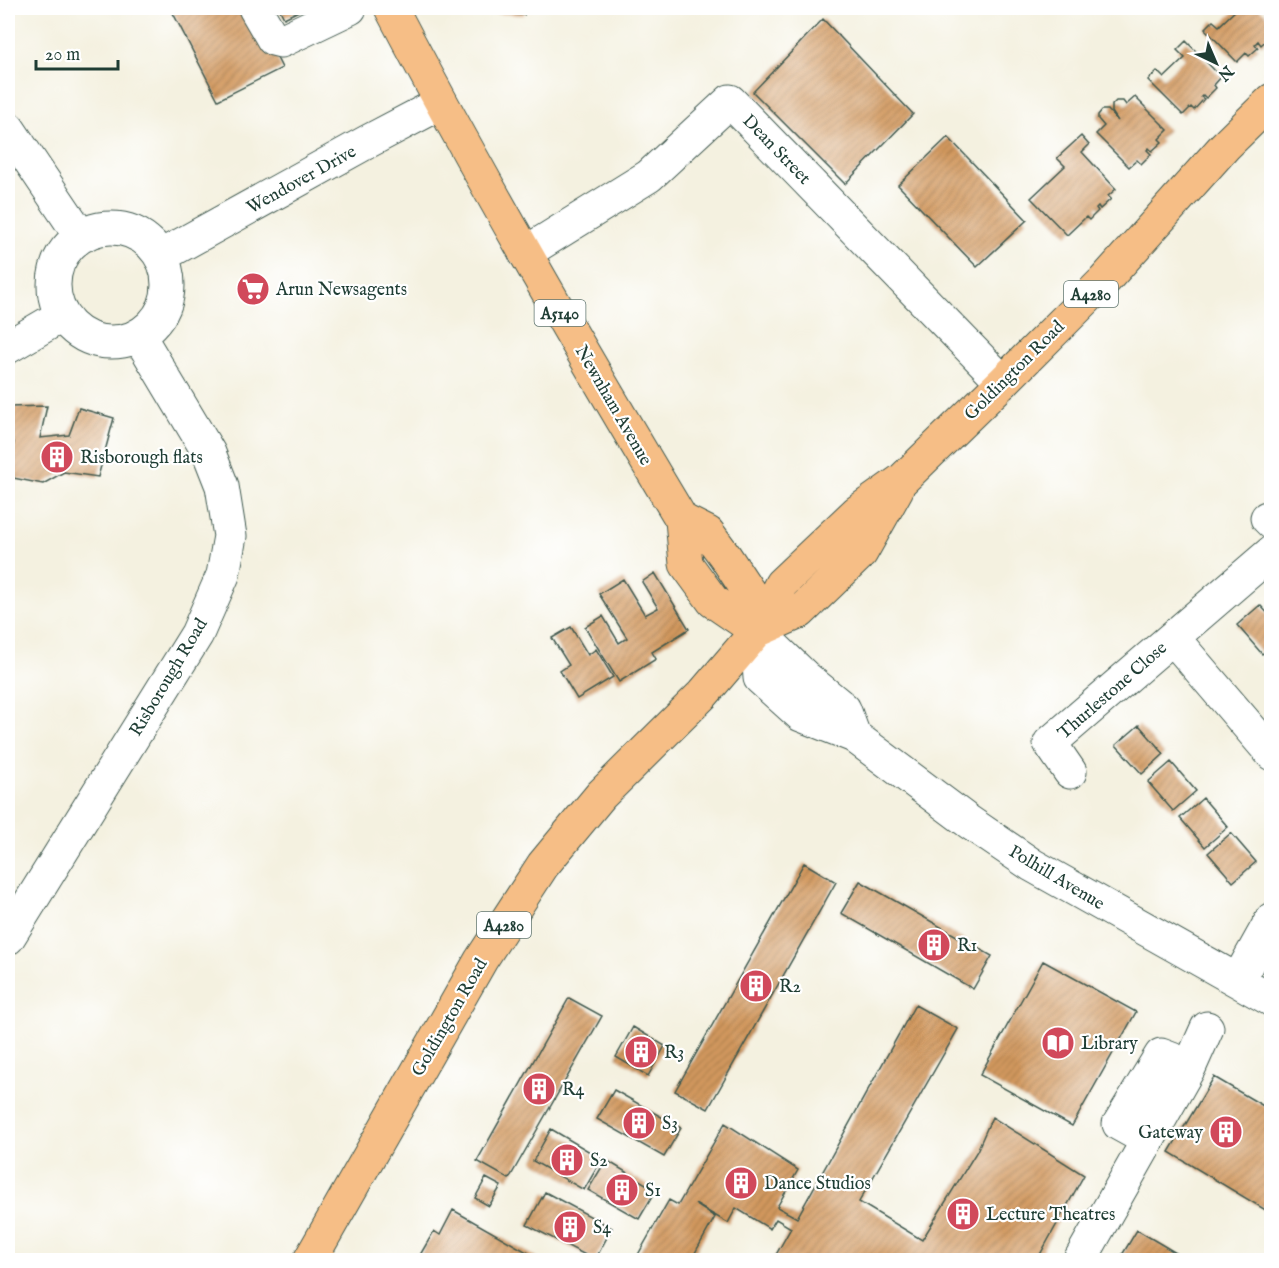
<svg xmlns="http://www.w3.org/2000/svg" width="1279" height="1268" viewBox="0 0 1279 1268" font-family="'IM FELL English',serif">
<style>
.building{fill:url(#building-hatch)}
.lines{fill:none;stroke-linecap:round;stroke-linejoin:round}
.minor-casing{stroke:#3f584e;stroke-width:35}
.major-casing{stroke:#3f584e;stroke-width:35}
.minor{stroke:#fff;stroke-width:33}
.major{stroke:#f6be86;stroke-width:33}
.labels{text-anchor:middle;stroke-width:4.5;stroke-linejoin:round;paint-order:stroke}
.shield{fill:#fff;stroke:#627771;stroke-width:1.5}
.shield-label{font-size:16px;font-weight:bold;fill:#1f3d34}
.street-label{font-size:18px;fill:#1f3d34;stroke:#fff}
.poi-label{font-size:18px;fill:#1f3d34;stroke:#fff;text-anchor:start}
</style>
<defs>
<pattern id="building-hatch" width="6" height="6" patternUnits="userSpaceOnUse" patternTransform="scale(1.5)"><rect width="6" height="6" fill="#d2985d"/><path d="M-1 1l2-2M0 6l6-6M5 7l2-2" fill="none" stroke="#aa7d4e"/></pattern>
</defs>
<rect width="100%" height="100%" fill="#fff"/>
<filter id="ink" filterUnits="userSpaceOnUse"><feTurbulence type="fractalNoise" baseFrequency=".0167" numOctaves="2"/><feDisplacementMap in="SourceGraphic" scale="12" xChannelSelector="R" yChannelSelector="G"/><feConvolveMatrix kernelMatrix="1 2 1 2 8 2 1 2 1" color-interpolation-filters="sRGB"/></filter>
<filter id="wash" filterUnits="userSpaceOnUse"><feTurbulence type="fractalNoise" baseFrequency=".008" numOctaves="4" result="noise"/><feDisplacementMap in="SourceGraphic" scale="24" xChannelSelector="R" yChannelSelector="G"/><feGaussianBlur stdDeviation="1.35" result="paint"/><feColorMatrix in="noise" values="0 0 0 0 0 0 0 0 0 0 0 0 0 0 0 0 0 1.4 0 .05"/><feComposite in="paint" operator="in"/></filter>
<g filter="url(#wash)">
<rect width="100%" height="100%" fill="#f4f1e0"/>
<g id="blocks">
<path class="building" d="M178,8H252L282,68L218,100L172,11Z
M279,8H305L284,18Z
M474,8H524V15L474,12Z
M1238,8H1259L1272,20V28L1268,31L1272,35L1261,45L1258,41L1255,44L1258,48L1249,56L1246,53L1237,62L1205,29L1213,21L1219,26Z
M823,19L913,114L845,184L753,92Z
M1186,41L1221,77L1214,85L1216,88L1206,98L1203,95L1201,97L1204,99L1194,110L1191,107L1183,115L1148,80L1157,71L1164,78L1185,58L1177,50Z
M1135,97L1168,130L1159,139L1162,142L1152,151L1149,148L1147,150L1151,154L1141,164L1137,160L1129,167L1096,134L1104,126L1098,119V115L1102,110H1108L1118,121L1112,112V105L1116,101H1123L1126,105Z
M1081,136L1089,145L1082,152L1116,189L1108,196L1111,199L1100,209L1098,206L1096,208L1098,211L1089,220L1086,217L1067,235L1031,198L1065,166L1057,158Z
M948,137L1027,220L977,267L898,185Z
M47,406L40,438L69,435L79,408L114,418L98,477L64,472L43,484L8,477L14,442L8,440V407Z
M655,573L689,629L652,652L656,659L619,682L585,627L603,616L619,643L627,638L599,594L623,579L645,615L658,608L642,582Z
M1260,605L1272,618V646L1262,654L1237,625Z
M571,627L588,655L596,649L613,677L577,699L560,671L569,665L552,638Z
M1139,725L1164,754L1142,774L1116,745Z
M1171,762L1196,791L1173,811L1148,782Z
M1203,798L1228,827L1205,847L1180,818Z
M1231,833L1256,862L1233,882L1208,853Z
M804,863L836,882L708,1109L675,1091Z
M860,881L992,956L973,989L841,913Z
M1043,961L1136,1012L1072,1126L980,1075Z
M569,998L602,1016L509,1179L477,1161Z
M915,1005L958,1029L859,1202L922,1240L977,1151L992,1117L1084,1175L1037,1260H773L791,1228L776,1219L770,1229L736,1208L728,1223L695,1204L715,1217L691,1260H635L669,1200L678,1205L725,1123L798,1170L777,1207L797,1218Z
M633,1027L665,1046L648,1076L616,1057Z
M1214,1077L1272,1111V1214L1169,1152Z
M614,1090L681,1128L664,1157L597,1119Z
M551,1129L602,1159L584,1190L533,1161Z
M606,1160L656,1190L639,1219L588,1190Z
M486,1178L501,1186L489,1206L475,1198Z
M545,1192L612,1228L595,1260L527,1225Z
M453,1210L541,1260H417L434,1231L440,1235Z
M1137,1230L1188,1260H1119Z"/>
</g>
</g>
<g filter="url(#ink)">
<use href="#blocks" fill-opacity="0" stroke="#3f584e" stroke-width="1.5"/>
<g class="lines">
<g class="minor-casing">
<path id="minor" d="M255,8L273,39L281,41L350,8
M8,128L80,235
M54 285a57 57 0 1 1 114 0a57 57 0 1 1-114 0Z
M525,253L649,176L730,101L1003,382
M161,256L367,142L441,103
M8,347L61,316
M1267,518L1272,523
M757,631L760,678L801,715L854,736L969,822L1032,865L1272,1000
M757,631L805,677L844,709L854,736
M1173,638L1272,754
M1070,772L1050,743L1272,552
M8,938L197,634L223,575L230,536L222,486L209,453L139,336
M1238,980L1272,919
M1148,1140L1119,1124L1161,1055L1190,1066
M1080,1260L1190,1066L1207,1028"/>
</g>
<g class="major-casing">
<path id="major" d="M391,8C482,182 581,352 682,520L708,533L725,556L754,600L757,631
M682,520L686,564L713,601L757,631
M757,631L800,612L861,553L897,489
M310,1260L481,960L543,865L601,795L703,694L757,631L781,584L857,512L902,480L1003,382L1104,281L1225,146L1272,100"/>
</g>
<use href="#minor" class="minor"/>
<use href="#major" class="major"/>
</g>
</g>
<defs>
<g id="supermarket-disc" transform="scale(1.725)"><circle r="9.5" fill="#d1495b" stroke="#fff"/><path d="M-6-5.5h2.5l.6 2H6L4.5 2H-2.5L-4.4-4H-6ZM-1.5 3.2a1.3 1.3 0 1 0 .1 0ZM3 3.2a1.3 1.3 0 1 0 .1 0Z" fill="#fff"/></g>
<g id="building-disc" transform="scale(1.725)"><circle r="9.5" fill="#d1495b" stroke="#fff"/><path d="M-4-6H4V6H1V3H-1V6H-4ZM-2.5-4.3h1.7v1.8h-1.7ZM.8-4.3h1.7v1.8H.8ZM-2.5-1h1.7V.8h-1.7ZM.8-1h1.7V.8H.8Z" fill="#fff"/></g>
<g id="library-disc" transform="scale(1.725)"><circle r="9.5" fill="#d1495b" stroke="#fff"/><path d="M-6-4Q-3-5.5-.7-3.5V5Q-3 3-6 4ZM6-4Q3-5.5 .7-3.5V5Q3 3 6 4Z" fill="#fff"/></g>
</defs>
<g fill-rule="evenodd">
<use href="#supermarket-disc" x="253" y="289"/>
<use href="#building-disc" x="57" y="457"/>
<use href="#building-disc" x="934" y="945"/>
<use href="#building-disc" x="756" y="986"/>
<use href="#library-disc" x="1058" y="1043"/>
<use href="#building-disc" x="641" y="1052"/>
<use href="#building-disc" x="539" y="1089"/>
<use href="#building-disc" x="639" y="1123"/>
<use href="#building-disc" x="1226" y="1132"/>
<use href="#building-disc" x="567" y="1160"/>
<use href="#building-disc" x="741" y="1183"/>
<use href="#building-disc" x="622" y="1190"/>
<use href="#building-disc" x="963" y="1214"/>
<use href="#building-disc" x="570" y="1227"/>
</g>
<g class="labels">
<g class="shield">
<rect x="1064" y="281" width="54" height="26" rx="4.5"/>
<rect x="534.5" y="300" width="51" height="26" rx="4.5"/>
<rect x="477" y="912" width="54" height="26" rx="4.5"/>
</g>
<g class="shield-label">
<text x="1091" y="300">A4280</text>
<text x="560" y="319">A5140</text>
<text x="504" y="931">A4280</text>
</g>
<g class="street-label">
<text transform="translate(777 149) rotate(46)" y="6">Dean Street</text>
<text transform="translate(301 179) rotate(-29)" y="6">Wendover Drive</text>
<text transform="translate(1014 370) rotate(-45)" y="6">Goldington Road</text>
<text transform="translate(614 405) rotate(60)" y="6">Newnham Avenue</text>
<text transform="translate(168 677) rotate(-59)" y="6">Risborough Road</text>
<text transform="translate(1112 690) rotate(-41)" y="6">Thurlestone Close</text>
<text transform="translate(1057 877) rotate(31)" y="6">Polhill Avenue</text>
<text transform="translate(449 1017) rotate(-60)" y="6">Goldington Road</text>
</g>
<g class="poi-label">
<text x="276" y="295">Arun Newsagents</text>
<text x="80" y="463">Risborough flats</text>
<text x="957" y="951">R1</text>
<text x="779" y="992">R2</text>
<text x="1081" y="1049">Library</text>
<text x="664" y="1058">R3</text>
<text x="562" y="1095">R4</text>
<text x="662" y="1129">S3</text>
<text x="1203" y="1138" text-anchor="end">Gateway</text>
<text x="590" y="1166">S2</text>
<text x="764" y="1189">Dance Studios</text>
<text x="645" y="1196">S1</text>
<text x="986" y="1220">Lecture Theatres</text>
<text x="593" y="1233">S4</text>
</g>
</g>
<rect width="1279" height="1268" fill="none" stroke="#fff" stroke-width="30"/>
<g transform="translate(1216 63) rotate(136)" stroke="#ffffff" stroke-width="4.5" paint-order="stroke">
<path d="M0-4.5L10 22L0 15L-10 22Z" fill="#1f3d34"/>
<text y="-9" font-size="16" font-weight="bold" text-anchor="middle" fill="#1f3d34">N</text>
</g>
<path d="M36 60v9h82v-9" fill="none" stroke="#1f3d34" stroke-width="3"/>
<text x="45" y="60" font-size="18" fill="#1f3d34" stroke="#ffffff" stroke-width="4.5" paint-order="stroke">20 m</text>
</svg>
